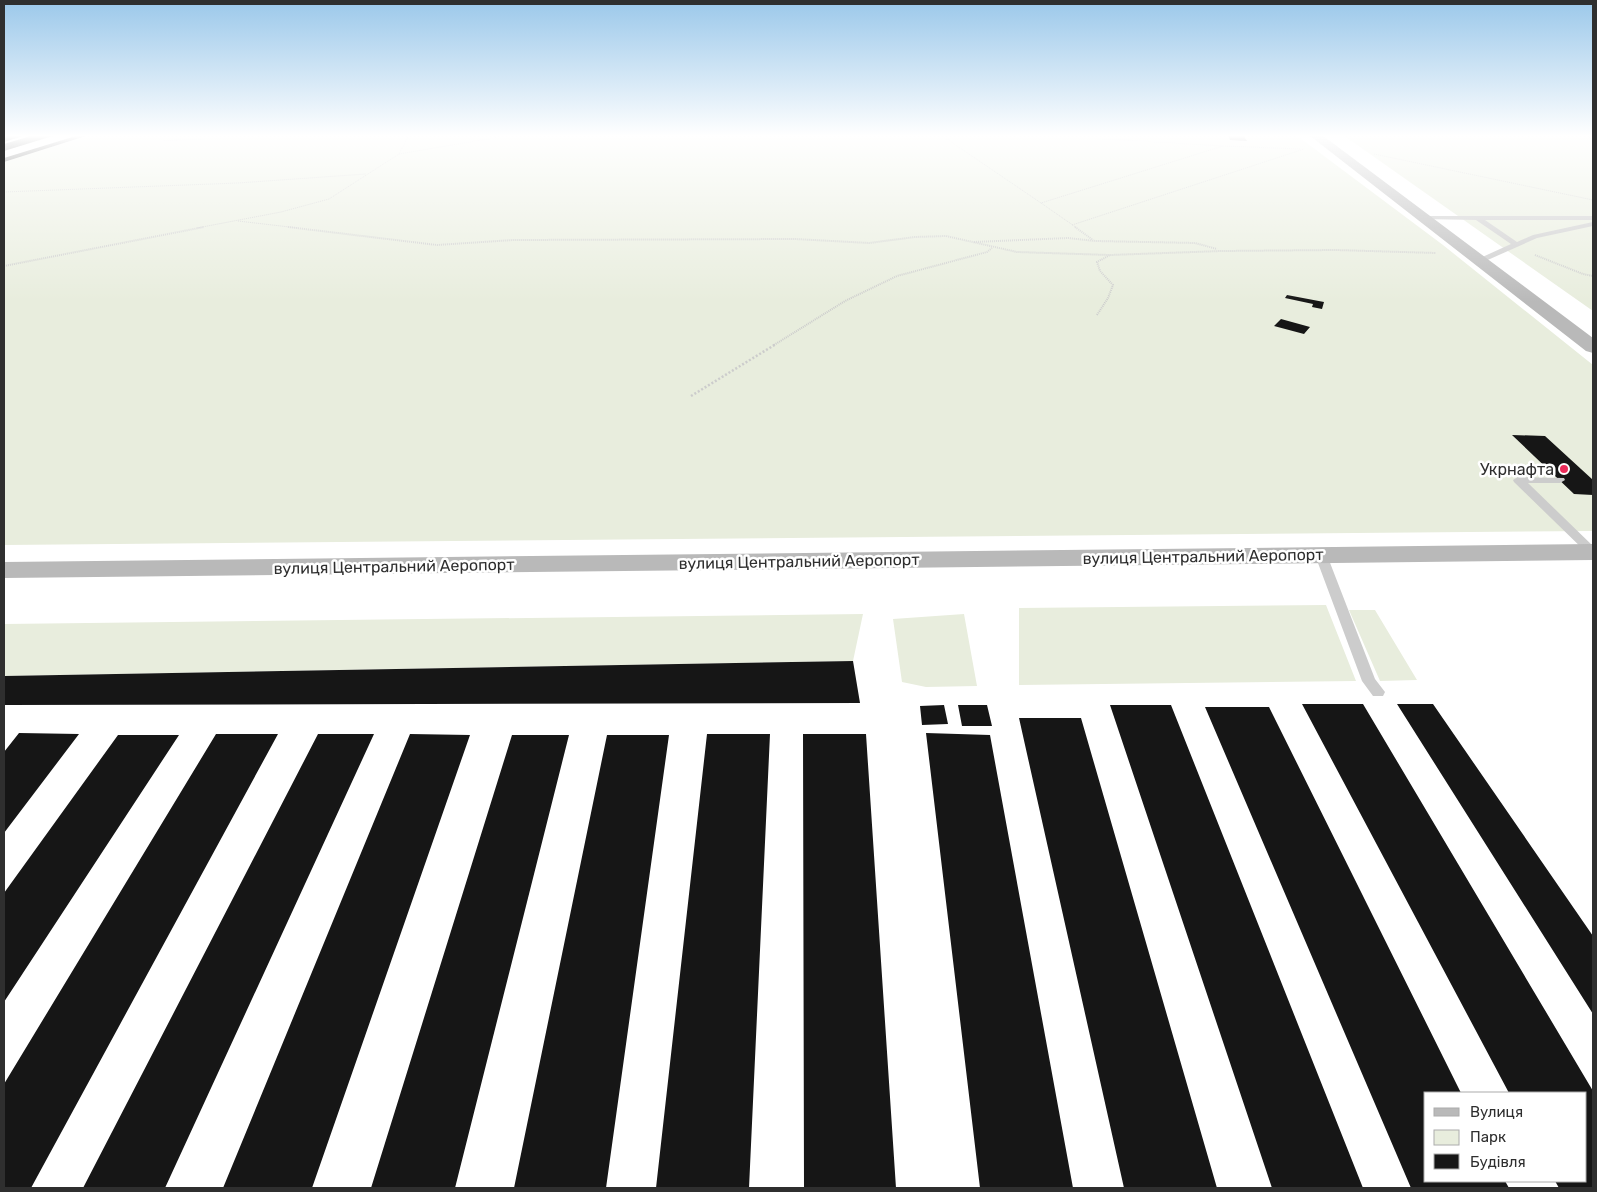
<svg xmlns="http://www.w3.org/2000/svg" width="1597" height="1192" viewBox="0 0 1597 1192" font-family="Rubik,sans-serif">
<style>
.green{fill:#e8eddd}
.building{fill:#161616}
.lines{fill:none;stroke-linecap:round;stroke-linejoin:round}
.path-far2{stroke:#ccc;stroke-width:1;stroke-dasharray:1 1;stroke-linecap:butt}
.path-far1{stroke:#ccc;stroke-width:2;stroke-dasharray:1 1;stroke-linecap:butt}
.path{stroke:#ccc;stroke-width:2.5;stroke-dasharray:2 2;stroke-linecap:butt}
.lane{fill:#ccc;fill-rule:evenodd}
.secondary{fill:#b9b9b9;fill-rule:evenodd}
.poi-dot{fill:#ec2b59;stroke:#fff;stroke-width:2}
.labels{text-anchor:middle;stroke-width:5;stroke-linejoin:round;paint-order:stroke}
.poi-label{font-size:16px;fill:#2f2f2f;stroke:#fff;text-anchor:end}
.street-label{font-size:16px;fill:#2f2f2f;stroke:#fff}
</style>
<rect width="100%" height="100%" fill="#fff"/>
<path class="green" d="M90,135H1296L1443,245L1593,365V531L4,545V162Z
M1343,135H1593V311Z
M1326,605L1356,681L1019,685V608Z
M1349,610H1375L1417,680L1380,681Z
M863,614L853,661L4,676V624Z
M964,614L977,686L926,687L902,682L893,619Z"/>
<path class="building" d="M12,135H26L4,142V137Z
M34,135H56L4,151V144Z
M79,135H89L4,162V158Z
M1228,135H1243L1247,141L1230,140Z
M1287,295L1324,302L1322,309L1312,307L1313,304L1285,298Z
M1281,319L1310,327L1304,334L1274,326Z
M1512,435L1545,436L1593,480V495L1574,494Z
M853,661L860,703L4,705V676Z
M1302,704H1363L1593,1091V1188H1559L1555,1181H1586V1093H1509Z
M1397,704H1433L1593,936V1014Z
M944,705L948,724L922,725L920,706Z
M958,705H987L992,726H962Z
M1110,705H1171L1363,1188H1272Z
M1205,707H1269L1461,1093H1426V1181H1505L1509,1188H1411Z
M1019,718H1081L1217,1188H1124Z
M19,733L79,734L4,833V752Z
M926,733L990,735L1073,1188H980Z
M216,734H278L31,1188H4V1084Z
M318,734H374L165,1188H83Z
M410,734L470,735L312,1188H223Z
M707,734H770L749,1188H656Z
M803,734H866L896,1188H804Z
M118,735H179L4,1002V893Z
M512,735H569L455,1188H371Z
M607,735H669L606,1188H514Z"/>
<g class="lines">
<path class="path-far2" d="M941,135L1041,203L1223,146L1040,135
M1583,135L1593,139
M162,141L265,135
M1223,146L1300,149
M399,154L511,135
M1374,154L1593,200
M4,192L238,183L366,174
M1041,203L1077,228
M238,221L298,228
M1072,225L1304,149
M197,228L281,212L329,199L399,154L409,135"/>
<path class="path-far1" d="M288,227L437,245L513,240L795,239L869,243L915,237L946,236L1017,252L1110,255L1221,251L1336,250L1436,253
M1075,227L1093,240
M974,242L1068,238L1095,241L1195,243L1217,249
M1535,255L1583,274L1593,276
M4,266L204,227
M1097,315L1108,298L1113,285L1100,271L1097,262L1110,255
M774,345L845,301L897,276L987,252L992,248"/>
<path class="path" d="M691,396L776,344"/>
<path class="lane" d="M1425,216H1593V220H1485L1517,242L1533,235L1593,222V226L1537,238L1481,263H1478V259L1511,244L1476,220L1423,219V217Z
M1518,477L1564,478L1565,480L1560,483H1528L1593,546V556L1589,555L1514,482L1513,480Z
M1321,551L1327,555L1375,679L1385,692L1383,696H1373L1362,681L1315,555Z"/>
<path class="secondary" d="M1309,135H1322L1593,338V353L1586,351Z
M1593,544V560L4,578V562Z"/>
</g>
<linearGradient id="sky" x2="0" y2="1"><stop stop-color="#9bc8ea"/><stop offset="0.45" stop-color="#fff"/><stop offset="1" stop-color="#fff" stop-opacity="0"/></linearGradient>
<rect width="1597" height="302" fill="url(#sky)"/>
<circle class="poi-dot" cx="1564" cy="469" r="5"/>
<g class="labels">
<g class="poi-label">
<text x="1554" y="475">Укрнафта</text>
</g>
<g class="street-label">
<text transform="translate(1203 556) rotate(-1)" y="6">вулиця Центральний Аеропорт</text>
<text transform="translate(799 561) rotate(-1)" y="6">вулиця Центральний Аеропорт</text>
<text transform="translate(394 566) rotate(-1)" y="6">вулиця Центральний Аеропорт</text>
</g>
</g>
<rect width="1597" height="1192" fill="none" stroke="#2f2f2f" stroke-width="10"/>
<rect x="1424" y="1092" width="162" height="90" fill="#ffffff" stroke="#acacac"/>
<rect x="1434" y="1108" width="25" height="8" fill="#b9b9b9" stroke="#acacac"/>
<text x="1470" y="1117" font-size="15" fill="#2f2f2f">Вулиця</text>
<rect x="1434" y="1130" width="25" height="15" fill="#e8eddd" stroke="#acacac"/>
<text x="1470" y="1142" font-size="15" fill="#2f2f2f">Парк</text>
<rect x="1434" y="1154" width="25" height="15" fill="#161616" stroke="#acacac"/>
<text x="1470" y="1167" font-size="15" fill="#2f2f2f">Будівля</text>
</svg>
